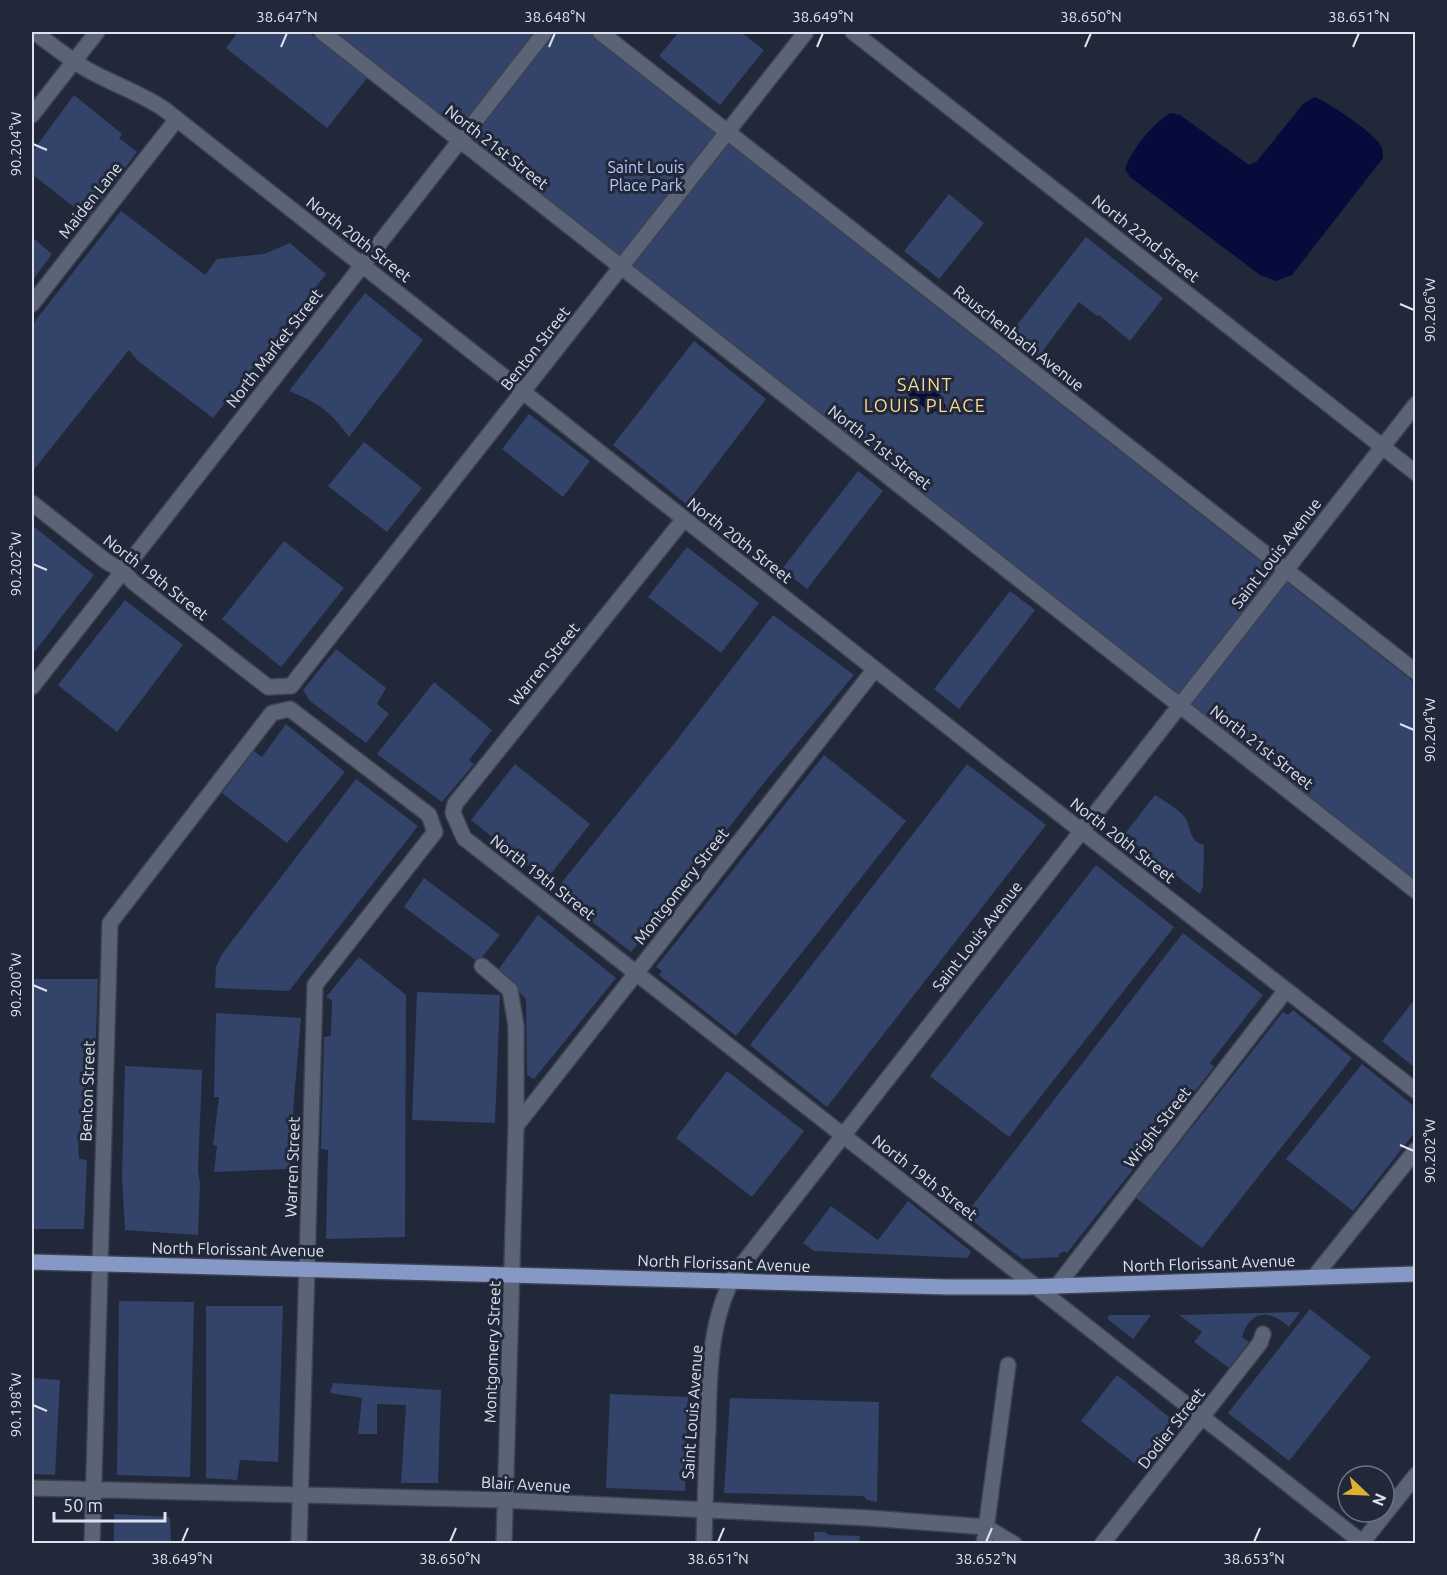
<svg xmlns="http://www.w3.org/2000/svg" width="1447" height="1575" viewBox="0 0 1447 1575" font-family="Ubuntu,sans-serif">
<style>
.green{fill:#344369}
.water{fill:#050c3c}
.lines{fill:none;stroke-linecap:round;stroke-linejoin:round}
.minor-casing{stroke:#3d4251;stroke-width:18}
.major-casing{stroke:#3d4251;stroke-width:18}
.minor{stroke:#5b6377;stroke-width:15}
.major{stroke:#8698c6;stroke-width:15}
.ticks{fill:none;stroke:#dde2ee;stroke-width:2}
.labels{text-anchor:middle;stroke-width:6;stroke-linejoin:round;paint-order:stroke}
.street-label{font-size:16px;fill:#dde2ee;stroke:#212839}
.park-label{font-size:16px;fill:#b7cbfc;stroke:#212839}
.neighbourhood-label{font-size:18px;letter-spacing:1.5px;fill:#fbdc91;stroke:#212839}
.neatline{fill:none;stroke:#dde2ee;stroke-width:2}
.ticks-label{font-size:15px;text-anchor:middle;fill:#dde2ee}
</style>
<rect width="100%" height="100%" fill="#212839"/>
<path class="green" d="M238,32H308L367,78L327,128L226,48Z
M335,32H588L710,126L737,150L1415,683V881Z
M679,32H741L764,50L720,105L659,56Z
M74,95L122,134L119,138L137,152L88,218L32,174V152Z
M949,194L984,223L939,279L904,251Z
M121,211L205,275L217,259L264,254L290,243L326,274L213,418L138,361L129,350L32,472V325Z
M32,237L52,254L32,281Z
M1086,237L1163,298L1130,341L1099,315L1097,316L1079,302L1039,356L1010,334Z
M365,293L423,340L349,437C330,411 319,403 289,391Z
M694,341L766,399L686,504L613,445Z
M529,414L590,461L563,497L502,449Z
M364,442L422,488L387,532L328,486Z
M858,471L883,491L807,589L782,569Z
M32,525L94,575L32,655Z
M284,541L344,588L281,667L222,619Z
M687,547L759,603L721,653L648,597Z
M1010,591L1035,610L959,709L934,689Z
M125,600L183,645L117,732L58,685Z
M773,615L854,675L767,779L631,952L554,892L673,745Z
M336,649L386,688L377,704L389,714L366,743L310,701L303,690Z
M434,682L492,730L469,760L474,764L442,802L377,754Z
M286,724L345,772L287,843L222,793L254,751L262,757Z
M824,755L906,821L736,1036L659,975L662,971L656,967Z
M515,764L590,824L546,880L471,820Z
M967,764L1046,825L827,1107L750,1045Z
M356,779L418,826L289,991L215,988L216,967L222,954Z
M1155,795C1164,801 1175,807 1183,815C1192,825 1187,841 1204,845L1203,886L1200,894L1124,835Z
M1096,865L1174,927L1009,1137L930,1076Z
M424,878L500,935L478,962L404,907Z
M538,915L616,978L534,1079L527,1075L526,999L498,970Z
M1183,933L1263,995L1210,1063L1214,1067L1067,1253L1064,1251L1059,1254V1257L1022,1259L965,1215Z
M359,957L406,995L405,1237L326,1239L328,1150L321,1149L324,1037L331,1036L332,1000L326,997Z
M32,979H98L93,1119H89L87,1141L78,1143L79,1159L87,1160L84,1229H32Z
M417,992L500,995L495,1123L412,1120Z
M1415,999V1068L1382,1041Z
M1293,1010L1352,1058L1202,1248L1136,1198L1283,1012L1288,1015Z
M216,1013L301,1018L294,1099L291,1164L286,1169L214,1172L217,1146L213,1145L219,1097H214Z
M1362,1064L1415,1107V1132L1353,1211L1286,1159Z
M125,1066L202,1070L198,1171L200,1184L198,1235L125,1230L122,1177Z
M727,1071L804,1131L752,1197L676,1138Z
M908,1201L968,1249L971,1252L967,1258L814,1251L803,1243L831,1206L878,1240Z
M119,1301L194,1302L190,1477L117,1475Z
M206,1306H283L278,1462L240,1460L237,1480L206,1478Z
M1310,1309L1371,1357L1289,1461L1228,1413Z
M1300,1312L1289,1327C1270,1309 1250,1310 1242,1337L1249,1342L1229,1368L1194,1342L1202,1332L1179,1315Z
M1110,1315H1151L1133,1339L1109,1320L1107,1318Z
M1117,1375L1174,1421L1138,1466L1081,1421Z
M32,1378L60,1380L55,1475L32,1474Z
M333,1383L441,1390L438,1483H401L406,1405L377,1404V1434H358L362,1398L330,1393Z
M610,1394L688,1397L685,1491L606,1488Z
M730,1398L879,1402L877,1502L867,1500L864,1496L724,1493Z
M114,1514L170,1517L171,1543H114Z
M814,1532H825L829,1535L860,1536L859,1543H814Z"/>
<path class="water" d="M1315,97C1329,103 1378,135 1382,148C1383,151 1383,155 1383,158L1292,275L1276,281L1260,275L1130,177L1125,169C1133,147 1151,126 1170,113L1180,115L1249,165L1257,161L1303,104Z
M914,379L918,381L920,379L944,398L942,400L946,406L943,412L934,411L932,414L908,395L909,392L907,390L906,385L909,380Z"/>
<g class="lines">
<g class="minor-casing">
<path id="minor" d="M34,32C52,45 69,59 88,70C113,84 140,93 164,109L998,766L1416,1091
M322,32L1416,891
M600,32L1416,672
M853,32L1416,473
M32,115L97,32
M32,304L177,119
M32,503L107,562L123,571L133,582L268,687L291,686L806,32
M684,519L455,804L453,813L464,838L1364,1544
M32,687L545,32
M482,966L510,990L516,1026V1126L504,1544
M516,1126L875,669
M1314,1277L1416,1150
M1057,1286L1286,990
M32,1488L505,1500L869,1518L986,1527L1014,1544
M92,1544L110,923L272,713L290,709L429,815L435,832L315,985L299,1544
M704,1544C705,1505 706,1467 708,1428C709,1376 709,1317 737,1271L1416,404
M984,1544L1008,1365
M1102,1544L1260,1343L1263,1334
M1361,1544L1416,1475"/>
</g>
<g class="major-casing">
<path id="major" d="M32,1262L948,1287H1025L1416,1274"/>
</g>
<use href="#minor" class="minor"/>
<use href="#major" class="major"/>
</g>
<path class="ticks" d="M281,47L287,33M549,47L555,33M817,47L823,33M1085,47L1091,33M1353,47L1359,33M33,144L47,150M1400,304L1414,310M33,564L47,570M1400,724L1414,730M33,985L47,991M1400,1145L1414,1151M33,1405L47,1411M182,1542L188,1528M450,1542L456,1528M718,1542L724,1528M986,1542L992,1528M1254,1542L1260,1528"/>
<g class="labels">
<g class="street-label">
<text transform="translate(497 147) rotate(38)" y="6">North 21st Street</text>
<text transform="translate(90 200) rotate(-52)" y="6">Maiden Lane</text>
<text transform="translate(1146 238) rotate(38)" y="6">North 22nd Street</text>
<text transform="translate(359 239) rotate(38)" y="6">North 20th Street</text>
<text transform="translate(1019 338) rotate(38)" y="6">Rauschenbach Avenue</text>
<text transform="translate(274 348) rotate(-52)" y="6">North Market Street</text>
<text transform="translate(535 348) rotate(-52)" y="6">Benton Street</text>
<text transform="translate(880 447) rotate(38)" y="6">North 21st Street</text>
<text transform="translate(740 540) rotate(38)" y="6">North 20th Street</text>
<text transform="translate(1276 553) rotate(-52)" y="6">Saint Louis Avenue</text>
<text transform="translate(156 577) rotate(38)" y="6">North 19th Street</text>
<text transform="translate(544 664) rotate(-51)" y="6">Warren Street</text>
<text transform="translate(1262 747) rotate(38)" y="6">North 21st Street</text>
<text transform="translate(1123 840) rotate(38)" y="6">North 20th Street</text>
<text transform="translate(543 877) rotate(38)" y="6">North 19th Street</text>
<text transform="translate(681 886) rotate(-52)" y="6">Montgomery Street</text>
<text transform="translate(977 936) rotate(-52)" y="6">Saint Louis Avenue</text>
<text transform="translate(87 1091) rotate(-88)" y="6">Benton Street</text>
<text transform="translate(1157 1127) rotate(-52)" y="6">Wright Street</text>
<text transform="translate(292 1167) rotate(-88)" y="6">Warren Street</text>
<text transform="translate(925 1177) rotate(38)" y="6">North 19th Street</text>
<text transform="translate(238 1249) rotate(1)" y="6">North Florissant Avenue</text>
<text transform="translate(724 1263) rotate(2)" y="6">North Florissant Avenue</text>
<text transform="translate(1209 1263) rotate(-2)" y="6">North Florissant Avenue</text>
<text transform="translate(492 1352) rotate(-88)" y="6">Montgomery Street</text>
<text transform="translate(692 1412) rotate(-86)" y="6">Saint Louis Avenue</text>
<text transform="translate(1171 1428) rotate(-52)" y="6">Dodier Street</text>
<text transform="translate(526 1484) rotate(3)" y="6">Blair Avenue</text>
</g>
<g class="park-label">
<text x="646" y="173">Saint Louis<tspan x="646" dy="18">Place Park</tspan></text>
</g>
<g class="neighbourhood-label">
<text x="925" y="391">SAINT<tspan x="925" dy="21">LOUIS PLACE</tspan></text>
</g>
</g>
<rect width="1447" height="1575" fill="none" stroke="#212839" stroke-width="66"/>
<g transform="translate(1366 1494) rotate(113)"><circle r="28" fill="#212839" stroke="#6c7281" stroke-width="1.5"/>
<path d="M0-4.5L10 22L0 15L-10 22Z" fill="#deb133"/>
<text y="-9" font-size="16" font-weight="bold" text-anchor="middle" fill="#dde2ee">N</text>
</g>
<path d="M54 1512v9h111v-9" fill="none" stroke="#dde2ee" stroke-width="3"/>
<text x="63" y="1512" font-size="18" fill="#dde2ee" stroke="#212839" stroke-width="4.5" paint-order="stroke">50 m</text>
<rect x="33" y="33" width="1381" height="1509" class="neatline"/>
<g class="ticks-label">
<text x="287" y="22">38.647°N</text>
<text x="555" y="22">38.648°N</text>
<text x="823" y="22">38.649°N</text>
<text x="1091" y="22">38.650°N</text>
<text x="1359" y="22">38.651°N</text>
<text transform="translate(16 144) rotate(-90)" y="5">90.204°W</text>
<text transform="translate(1430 310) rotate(-90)" y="5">90.206°W</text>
<text transform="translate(16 564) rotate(-90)" y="5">90.202°W</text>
<text transform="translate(1430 730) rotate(-90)" y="5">90.204°W</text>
<text transform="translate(16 985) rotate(-90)" y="5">90.200°W</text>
<text transform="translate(1430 1151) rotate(-90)" y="5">90.202°W</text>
<text transform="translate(16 1405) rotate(-90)" y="5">90.198°W</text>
<text x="182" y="1564">38.649°N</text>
<text x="450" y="1564">38.650°N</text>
<text x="718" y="1564">38.651°N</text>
<text x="986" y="1564">38.652°N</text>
<text x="1254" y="1564">38.653°N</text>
</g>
</svg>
